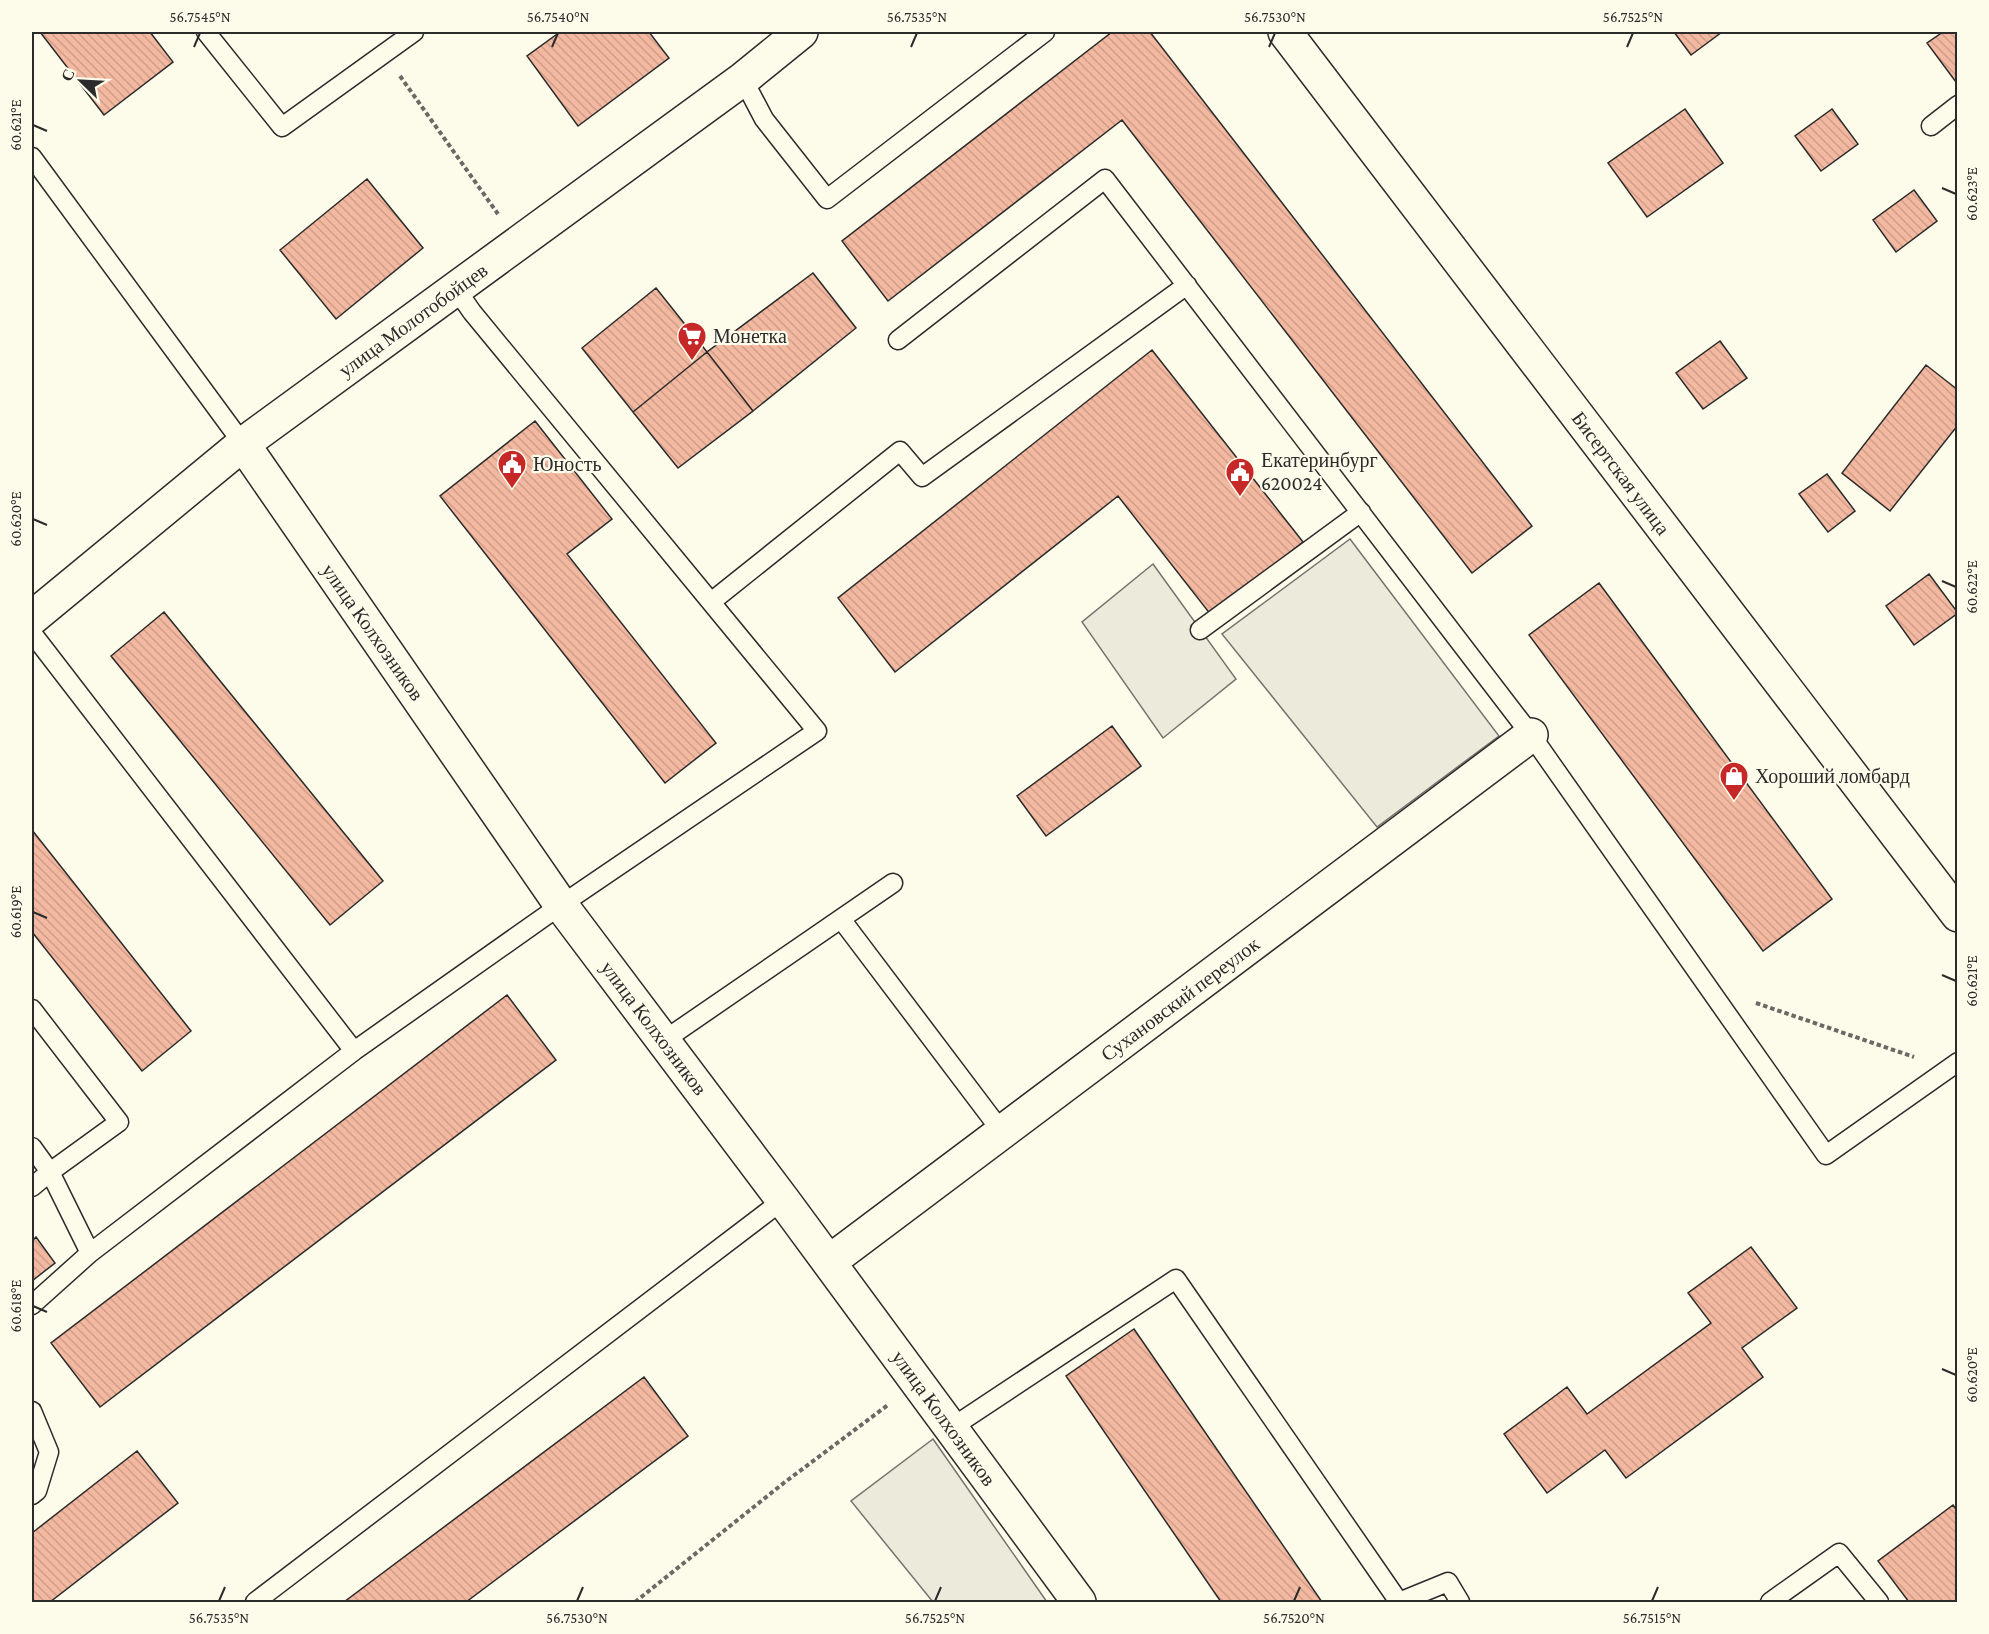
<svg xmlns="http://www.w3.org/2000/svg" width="1989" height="1634" viewBox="0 0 1989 1634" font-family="'Crimson Pro',serif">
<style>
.parking{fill:#eceadb;stroke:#74746e;stroke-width:1.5}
.building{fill:url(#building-back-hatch);stroke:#2b2b2b;stroke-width:1.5}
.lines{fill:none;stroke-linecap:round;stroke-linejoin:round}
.lane-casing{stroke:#2b2b2b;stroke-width:21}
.street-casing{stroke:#2b2b2b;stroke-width:36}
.secondary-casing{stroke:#2b2b2b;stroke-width:36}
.path{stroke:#6a6964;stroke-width:4;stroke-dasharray:4.5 3;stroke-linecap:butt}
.lane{stroke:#fdfbea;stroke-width:18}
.street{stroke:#fdfbea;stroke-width:33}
.secondary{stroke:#fdfbea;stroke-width:33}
.ticks{fill:none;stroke:#2b2b2b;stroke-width:2}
.labels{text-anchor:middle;stroke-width:4.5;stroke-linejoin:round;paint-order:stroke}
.street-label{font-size:20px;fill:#2b2b2b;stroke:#fdfbea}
.poi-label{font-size:20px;fill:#2b2b2b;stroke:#fdfbea;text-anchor:start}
.neatline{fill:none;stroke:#2b2b2b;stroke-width:2}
.ticks-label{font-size:15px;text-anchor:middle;fill:#2b2b2b}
</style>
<defs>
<pattern id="building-back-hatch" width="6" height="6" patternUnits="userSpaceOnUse" patternTransform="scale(1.5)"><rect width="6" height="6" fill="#f2b8a0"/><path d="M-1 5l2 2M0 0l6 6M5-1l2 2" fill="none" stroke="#d09e8a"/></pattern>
</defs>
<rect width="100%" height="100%" fill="#fdfbea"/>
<path class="parking" d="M1350,539L1499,736L1377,827L1222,634Z
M1153,564L1236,679L1163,738L1082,622Z
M933,1439L1047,1602H933L851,1501Z"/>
<path class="building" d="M40,32H150L173,62L104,115Z
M560,32H649L669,58L578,126L527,56Z
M1112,32H1150L1532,526L1472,573L1122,120L888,301L842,241Z
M1674,32H1722L1691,55Z
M1943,32H1958V81L1956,82L1927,43Z
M1685,109L1723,163L1647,217L1608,163Z
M1832,109L1858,144L1821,171L1795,136Z
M367,179L423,248L336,319L280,250Z
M1914,190L1937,221L1896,252L1873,220Z
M813,273L856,328L753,411L707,352Z
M656,288L707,352L633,412L582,348Z
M1720,341L1747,378L1703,409L1676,373Z
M1152,350L1303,542L1211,615L1118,496L895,672L838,598Z
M707,352L753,411L678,468L633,412Z
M1926,365L1958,390V425L1890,511L1842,473Z
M535,421L612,519L567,554L716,743L665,783L440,496Z
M1827,474L1855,511L1828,532L1799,494Z
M1929,574L1958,613L1914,645L1886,606Z
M1599,583L1832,899L1763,951L1529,635Z
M164,612L383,881L330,925L111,656Z
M1112,726L1141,766L1046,836L1017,796Z
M32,830L191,1031L142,1071L32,932Z
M507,995L556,1060L100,1407L51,1343Z
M36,1237L55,1263L32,1281V1241Z
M1751,1247L1797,1308L1742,1348L1763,1377L1626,1478L1605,1450L1547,1493L1504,1434L1567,1387L1587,1414L1711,1323L1688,1293Z
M1134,1329L1322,1602H1221L1066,1376Z
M644,1377L688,1436L466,1602H344Z
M137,1451L178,1503L50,1602H32V1533Z
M1953,1505L1958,1512V1602H1909L1878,1561Z"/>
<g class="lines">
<g class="lane-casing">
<path id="lane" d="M206,32L282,127L414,32
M743,79L764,119L827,199L1045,32
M1931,126L1958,105
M32,157L243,444
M898,340L1105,179L1531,735L1826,1155L1958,1062
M711,602L900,451L922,477L1187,285
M1200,630L1361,512
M32,633L354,1051
M841,919L1002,1132
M32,1009L119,1122L50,1172L90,1253
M663,1041L893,883
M32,1147L50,1172L32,1187
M32,1305L90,1253L354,1051L561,905L817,731L472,312L456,289
M32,1411L49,1452L37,1491L32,1495
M951,1428L1176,1279L1399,1602L1448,1582L1460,1602
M255,1602L783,1200
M1770,1602L1839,1553L1879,1602"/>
</g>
<g class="street-casing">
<path id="street" d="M243,444L561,905L783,1200L1079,1602
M32,618L243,444L743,79L801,32
M829,1262L1531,735"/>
</g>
<g class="secondary-casing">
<path id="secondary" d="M1285,32L1958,915"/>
</g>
<path class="path" d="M400,76L498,214
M1756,1003L1914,1057
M635,1602L785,1482L888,1405"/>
<use href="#lane" class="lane"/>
<use href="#street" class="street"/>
<use href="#secondary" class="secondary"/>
</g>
<path class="ticks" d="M194,47L200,33M552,47L558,33M911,47L917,33M1269,47L1275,33M1627,47L1633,33M33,125L47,131M1942,188L1956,194M33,519L47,525M1942,581L1956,587M33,912L47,918M1942,975L1956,981M33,1306L47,1312M1942,1369L1956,1375M219,1601L225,1587M577,1601L583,1587M935,1601L941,1587M1294,1601L1300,1587M1652,1601L1658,1587"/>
<defs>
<g id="supermarket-pin" transform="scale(1.5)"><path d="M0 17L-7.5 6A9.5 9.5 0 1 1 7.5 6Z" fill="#c62828" stroke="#fdfbea"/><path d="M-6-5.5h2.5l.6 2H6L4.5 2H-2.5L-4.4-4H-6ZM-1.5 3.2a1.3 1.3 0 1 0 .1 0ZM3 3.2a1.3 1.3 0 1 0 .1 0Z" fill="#fff"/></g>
<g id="civic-pin" transform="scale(1.5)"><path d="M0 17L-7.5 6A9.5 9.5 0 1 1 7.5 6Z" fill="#c62828" stroke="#fdfbea"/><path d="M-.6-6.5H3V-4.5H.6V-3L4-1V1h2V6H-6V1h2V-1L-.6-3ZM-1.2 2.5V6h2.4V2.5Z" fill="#fff"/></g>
<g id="shop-pin" transform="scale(1.5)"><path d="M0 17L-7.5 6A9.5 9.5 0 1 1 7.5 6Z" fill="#c62828" stroke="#fdfbea"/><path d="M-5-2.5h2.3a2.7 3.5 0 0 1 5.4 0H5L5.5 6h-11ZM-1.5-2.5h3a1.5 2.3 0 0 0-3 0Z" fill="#fff"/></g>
</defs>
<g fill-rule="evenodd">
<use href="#supermarket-pin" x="692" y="336"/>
<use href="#civic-pin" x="512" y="464"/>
<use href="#civic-pin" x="1240" y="472"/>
<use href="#shop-pin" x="1734" y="776"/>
</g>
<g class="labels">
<g class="street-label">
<text transform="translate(413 320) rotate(-36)" y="7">улица Молотобойцев</text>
<text transform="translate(1621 473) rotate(53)" y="7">Бисертская улица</text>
<text transform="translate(373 632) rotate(55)" y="7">улица Колхозников</text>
<text transform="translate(1180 999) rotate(-37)" y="7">Сухановский переулок</text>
<text transform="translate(654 1028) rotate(53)" y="7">улица Колхозников</text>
<text transform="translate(944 1418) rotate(54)" y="7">улица Колхозников</text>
</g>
<g class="poi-label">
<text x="713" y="343">Монетка</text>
<text x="1261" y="467">Екатеринбург<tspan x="1261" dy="23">620024</tspan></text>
<text x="533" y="471">Юность</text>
<text x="1755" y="783">Хороший ломбард</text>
</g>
</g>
<rect width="1989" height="1634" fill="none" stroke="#fdfbea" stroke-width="66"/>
<g transform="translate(81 81) rotate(294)" stroke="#fdfbea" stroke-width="4.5" paint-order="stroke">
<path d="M0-4.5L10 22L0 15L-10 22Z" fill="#2b2b2b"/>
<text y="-9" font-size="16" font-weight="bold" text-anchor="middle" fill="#2b2b2b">С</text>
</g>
<rect x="33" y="33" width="1923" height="1568" class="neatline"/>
<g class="ticks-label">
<text x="200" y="22">56.7545°N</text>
<text x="558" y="22">56.7540°N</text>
<text x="917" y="22">56.7535°N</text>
<text x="1275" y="22">56.7530°N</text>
<text x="1633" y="22">56.7525°N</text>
<text transform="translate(16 125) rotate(-90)" y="5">60.621°E</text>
<text transform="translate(1972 194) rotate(-90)" y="5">60.623°E</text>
<text transform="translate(16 519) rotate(-90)" y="5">60.620°E</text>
<text transform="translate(1972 587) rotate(-90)" y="5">60.622°E</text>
<text transform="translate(16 912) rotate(-90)" y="5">60.619°E</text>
<text transform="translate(1972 981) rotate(-90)" y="5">60.621°E</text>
<text transform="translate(16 1306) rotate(-90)" y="5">60.618°E</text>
<text transform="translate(1972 1375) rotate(-90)" y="5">60.620°E</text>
<text x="219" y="1623">56.7535°N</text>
<text x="577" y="1623">56.7530°N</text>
<text x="935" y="1623">56.7525°N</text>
<text x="1294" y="1623">56.7520°N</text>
<text x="1652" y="1623">56.7515°N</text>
</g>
</svg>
